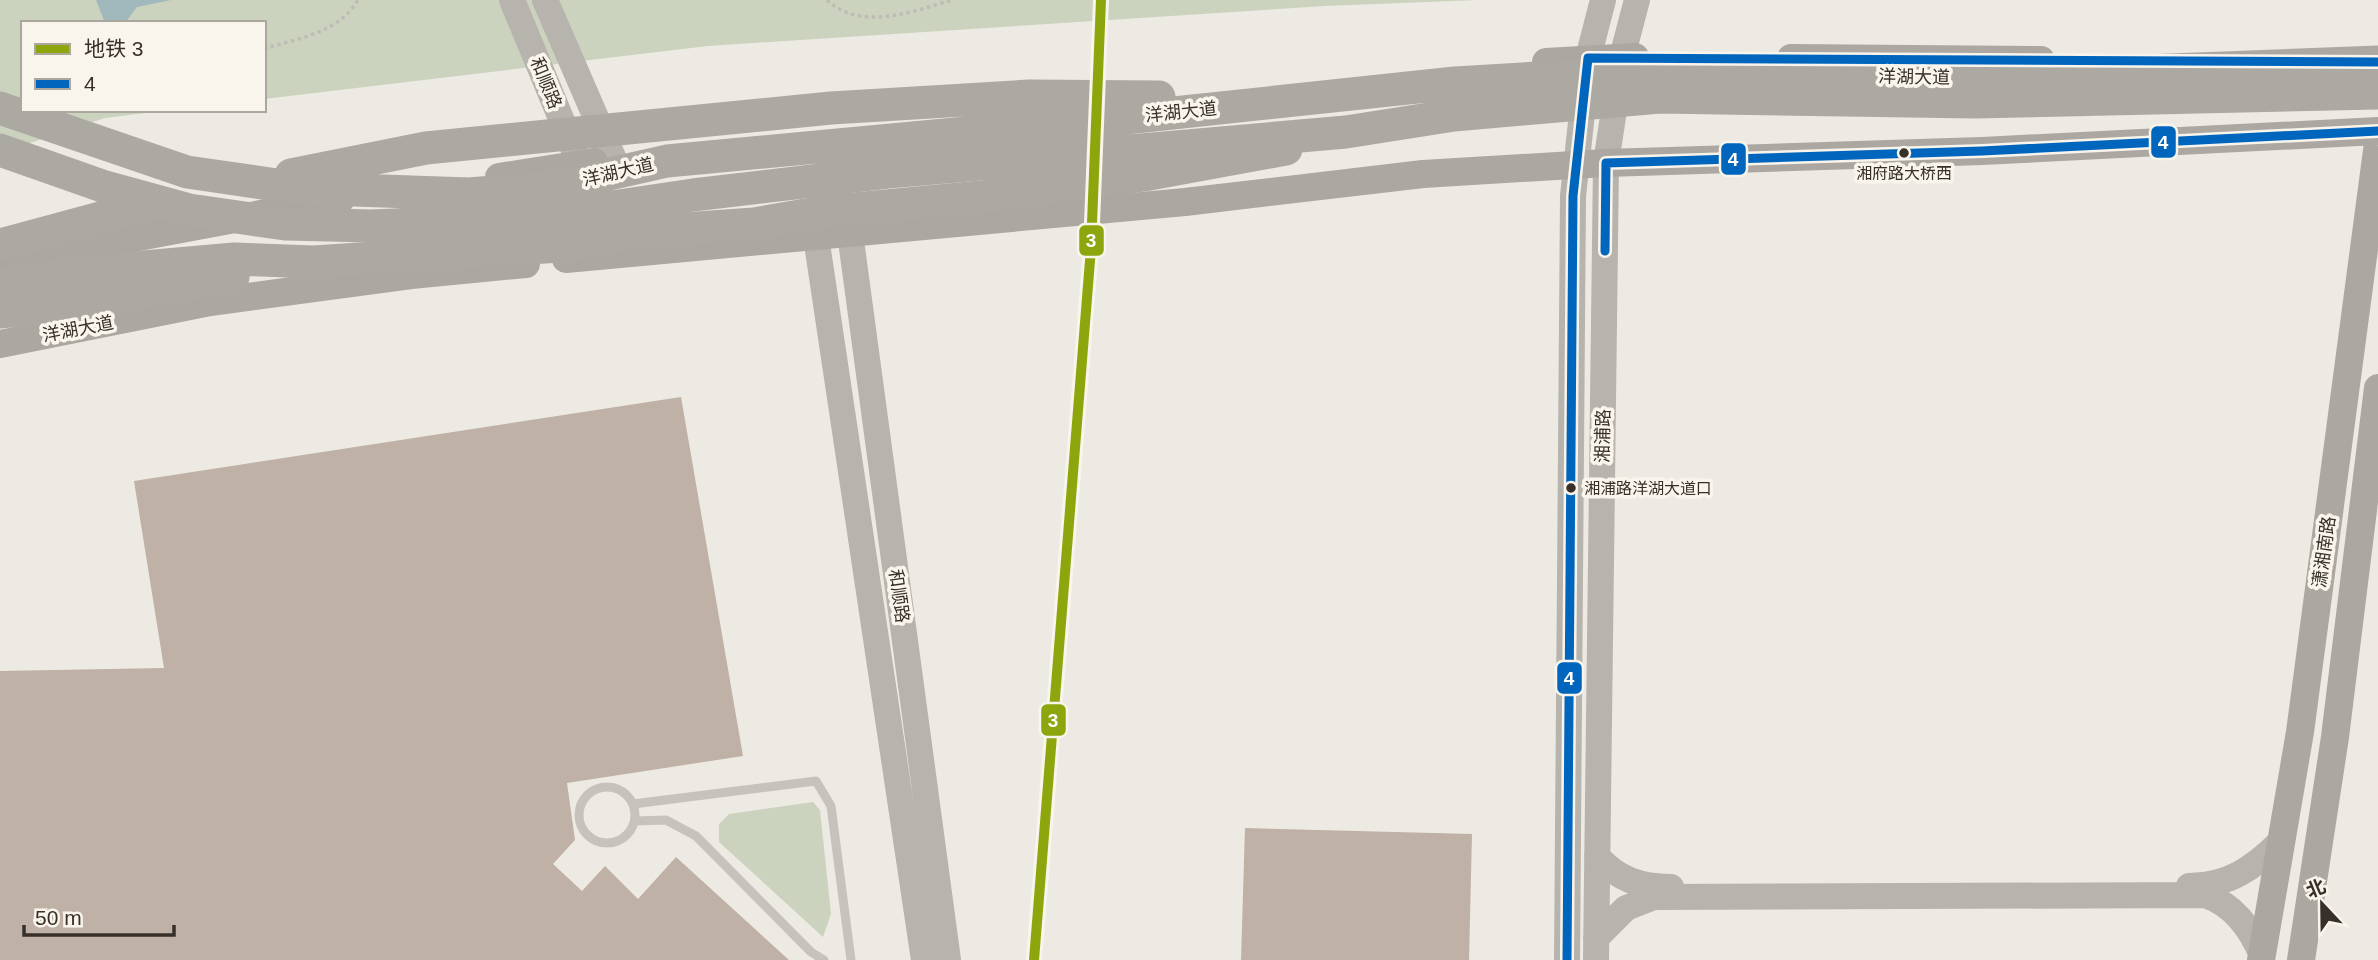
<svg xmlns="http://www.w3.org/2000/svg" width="2378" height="960" viewBox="0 0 2378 960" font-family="Helvetica,'Noto Sans SC',sans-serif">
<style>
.green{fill:#cbd3be}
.water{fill:#a1b9bc}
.building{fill:#bfb1a6}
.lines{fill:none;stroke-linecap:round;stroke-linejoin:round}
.path{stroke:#bfbbb5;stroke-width:3.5;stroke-dasharray:3.5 3.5;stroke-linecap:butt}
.lane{stroke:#c7c2bc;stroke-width:9}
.secondary{stroke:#b7b3ad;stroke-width:26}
.primary{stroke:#aca7a1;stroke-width:28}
.highway{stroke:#aca9a2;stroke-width:33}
.highway-bridge{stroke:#aca9a2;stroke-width:33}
.bus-1-casing{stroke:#f9f5ec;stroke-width:14}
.bus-1{stroke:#0065bd;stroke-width:9}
.metro-1-casing{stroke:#f9f5ec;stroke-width:16}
.metro-1{stroke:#8ea60d;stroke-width:10}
.bus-dot{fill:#37302a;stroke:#f9f5ec;stroke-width:2.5}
.labels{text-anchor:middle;stroke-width:7;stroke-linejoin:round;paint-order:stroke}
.bus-label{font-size:16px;fill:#37302a;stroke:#f9f5ec}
.street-label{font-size:18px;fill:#37302a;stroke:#f9f5ec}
.line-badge{stroke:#f9f5ec;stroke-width:2.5}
.badge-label{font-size:19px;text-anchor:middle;font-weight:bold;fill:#fff}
</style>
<rect width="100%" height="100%" fill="#edeae3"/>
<path class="green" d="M0,0H1478L1325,6L708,46L264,99V23H23V110H170L105,118L0,153Z
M813,802L820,810L831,914L823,937L719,842V824L729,814Z"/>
<path class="water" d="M96,0H171L137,7L125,23H105Z"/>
<path class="building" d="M681,397L743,756L567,783L575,840L553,864L582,891L605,866L638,899L676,857L789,960H0V671L164,668L134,481Z
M1245,828L1472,834L1469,960H1241Z"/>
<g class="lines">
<path class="path" d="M827,0C861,32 914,11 952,0
M264,49C298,38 339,33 358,0"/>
<path class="lane" d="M579 815a28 28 0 1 1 56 0a28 28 0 1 1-56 0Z
M633,804L816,781L831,806L851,960
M635,821L666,820L696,836L811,952L824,960"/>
<path class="secondary" d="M512,0L574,150
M545,0L613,157
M850,233L948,960
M816,237L924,960
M1597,856C1617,879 1640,887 1671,887
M2189,886C2228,886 2254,868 2281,841
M1596,938L1626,908L1654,897L2205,895C2234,905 2250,928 2262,955
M1567,960L1573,196L1588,58L1603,0
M1596,960L1606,163L1622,57L1637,0"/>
<path class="primary" d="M1791,58L2041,60
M1546,62L1635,57
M499,177L594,162
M566,259L1185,202L1423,174L1606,163L1982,151L2378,131
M0,263L341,199
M0,344L210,302L411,275L526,264
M2261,960L2300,732L2378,143
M2301,960L2335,737L2378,388"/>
<path class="highway" d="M0,286L64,274L234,259L313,262L575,245L628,233L754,224L823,212L981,197L1144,175L1286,149
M0,312L76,304L233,277"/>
<path class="highway-bridge" d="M0,108L187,172L297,188L469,194L552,187L667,161L1126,118L1455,83L1655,71L1961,78L2378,62
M0,150L105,187L189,210L285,224L371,226L531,219L693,195L888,172L1346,132L1454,115L1660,97L1975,102L2378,93
M291,175L426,148L831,108L1029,96L1159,97
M0,245L156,203"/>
<g class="bus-1-casing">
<path id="bus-1" d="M1605,251L1606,163L1982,151L2378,131
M1567,960L1573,196L1588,58L2378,62"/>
</g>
<use href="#bus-1" class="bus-1"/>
<g class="metro-1-casing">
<path id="metro-1" d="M1034,960L1091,248L1101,0"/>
</g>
<use href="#metro-1" class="metro-1"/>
</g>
<g class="bus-dot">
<circle cx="1904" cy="153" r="6"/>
<circle cx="1571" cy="488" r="6"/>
</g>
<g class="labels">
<g class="bus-label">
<text x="1904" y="179">湘府路大桥西</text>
<text x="1584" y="494" text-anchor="start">湘浦路洋湖大道口</text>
</g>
<g class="street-label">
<text transform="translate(1914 77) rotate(1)" y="6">洋湖大道</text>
<text transform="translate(546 83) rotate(68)" y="6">和顺路</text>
<text transform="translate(1181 112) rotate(-6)" y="6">洋湖大道</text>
<text transform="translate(618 172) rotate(-13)" y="6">洋湖大道</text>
<text transform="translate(78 329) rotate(-11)" y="6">洋湖大道</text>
<text transform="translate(1603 436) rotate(-89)" y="6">湘浦路</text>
<text transform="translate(2324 552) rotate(-82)" y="6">潇湘南路</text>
<text transform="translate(899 596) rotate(82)" y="6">和顺路</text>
</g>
</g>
<g class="line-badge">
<rect x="2150" y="125" width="27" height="34" rx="7" fill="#0065bd"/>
<rect x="1720" y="142" width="27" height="34" rx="7" fill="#0065bd"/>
<rect x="1078" y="224" width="27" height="33" rx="7" fill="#8ea60d"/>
<rect x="1556" y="661" width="27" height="34" rx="7" fill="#0065bd"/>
<rect x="1040" y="703" width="27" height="34" rx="7" fill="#8ea60d"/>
</g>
<g class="badge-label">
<text x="2163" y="149">4</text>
<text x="1733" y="166">4</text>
<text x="1091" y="247">3</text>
<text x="1569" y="685">4</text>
<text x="1053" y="727">3</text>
</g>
<rect x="21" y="21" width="245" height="91" fill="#f9f5ec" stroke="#aba69e" stroke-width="2"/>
<rect x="35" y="44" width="35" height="10" fill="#8ea60d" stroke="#aba69e" stroke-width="2"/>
<text x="84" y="56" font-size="21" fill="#37302a">地铁 3</text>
<rect x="35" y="79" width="35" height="10" fill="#0065bd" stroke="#aba69e" stroke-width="2"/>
<text x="84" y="91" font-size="21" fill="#37302a">4</text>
<g transform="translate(2322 904) rotate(338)" stroke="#f9f5ec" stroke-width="5" paint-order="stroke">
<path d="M0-5L12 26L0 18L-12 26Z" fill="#37302a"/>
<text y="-10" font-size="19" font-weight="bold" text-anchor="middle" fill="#37302a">北</text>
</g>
<path d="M24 925v10h150v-10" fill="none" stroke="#37302a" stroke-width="3.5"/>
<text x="35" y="925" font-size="21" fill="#37302a" stroke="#f9f5ec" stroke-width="5" paint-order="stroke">50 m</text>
</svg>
